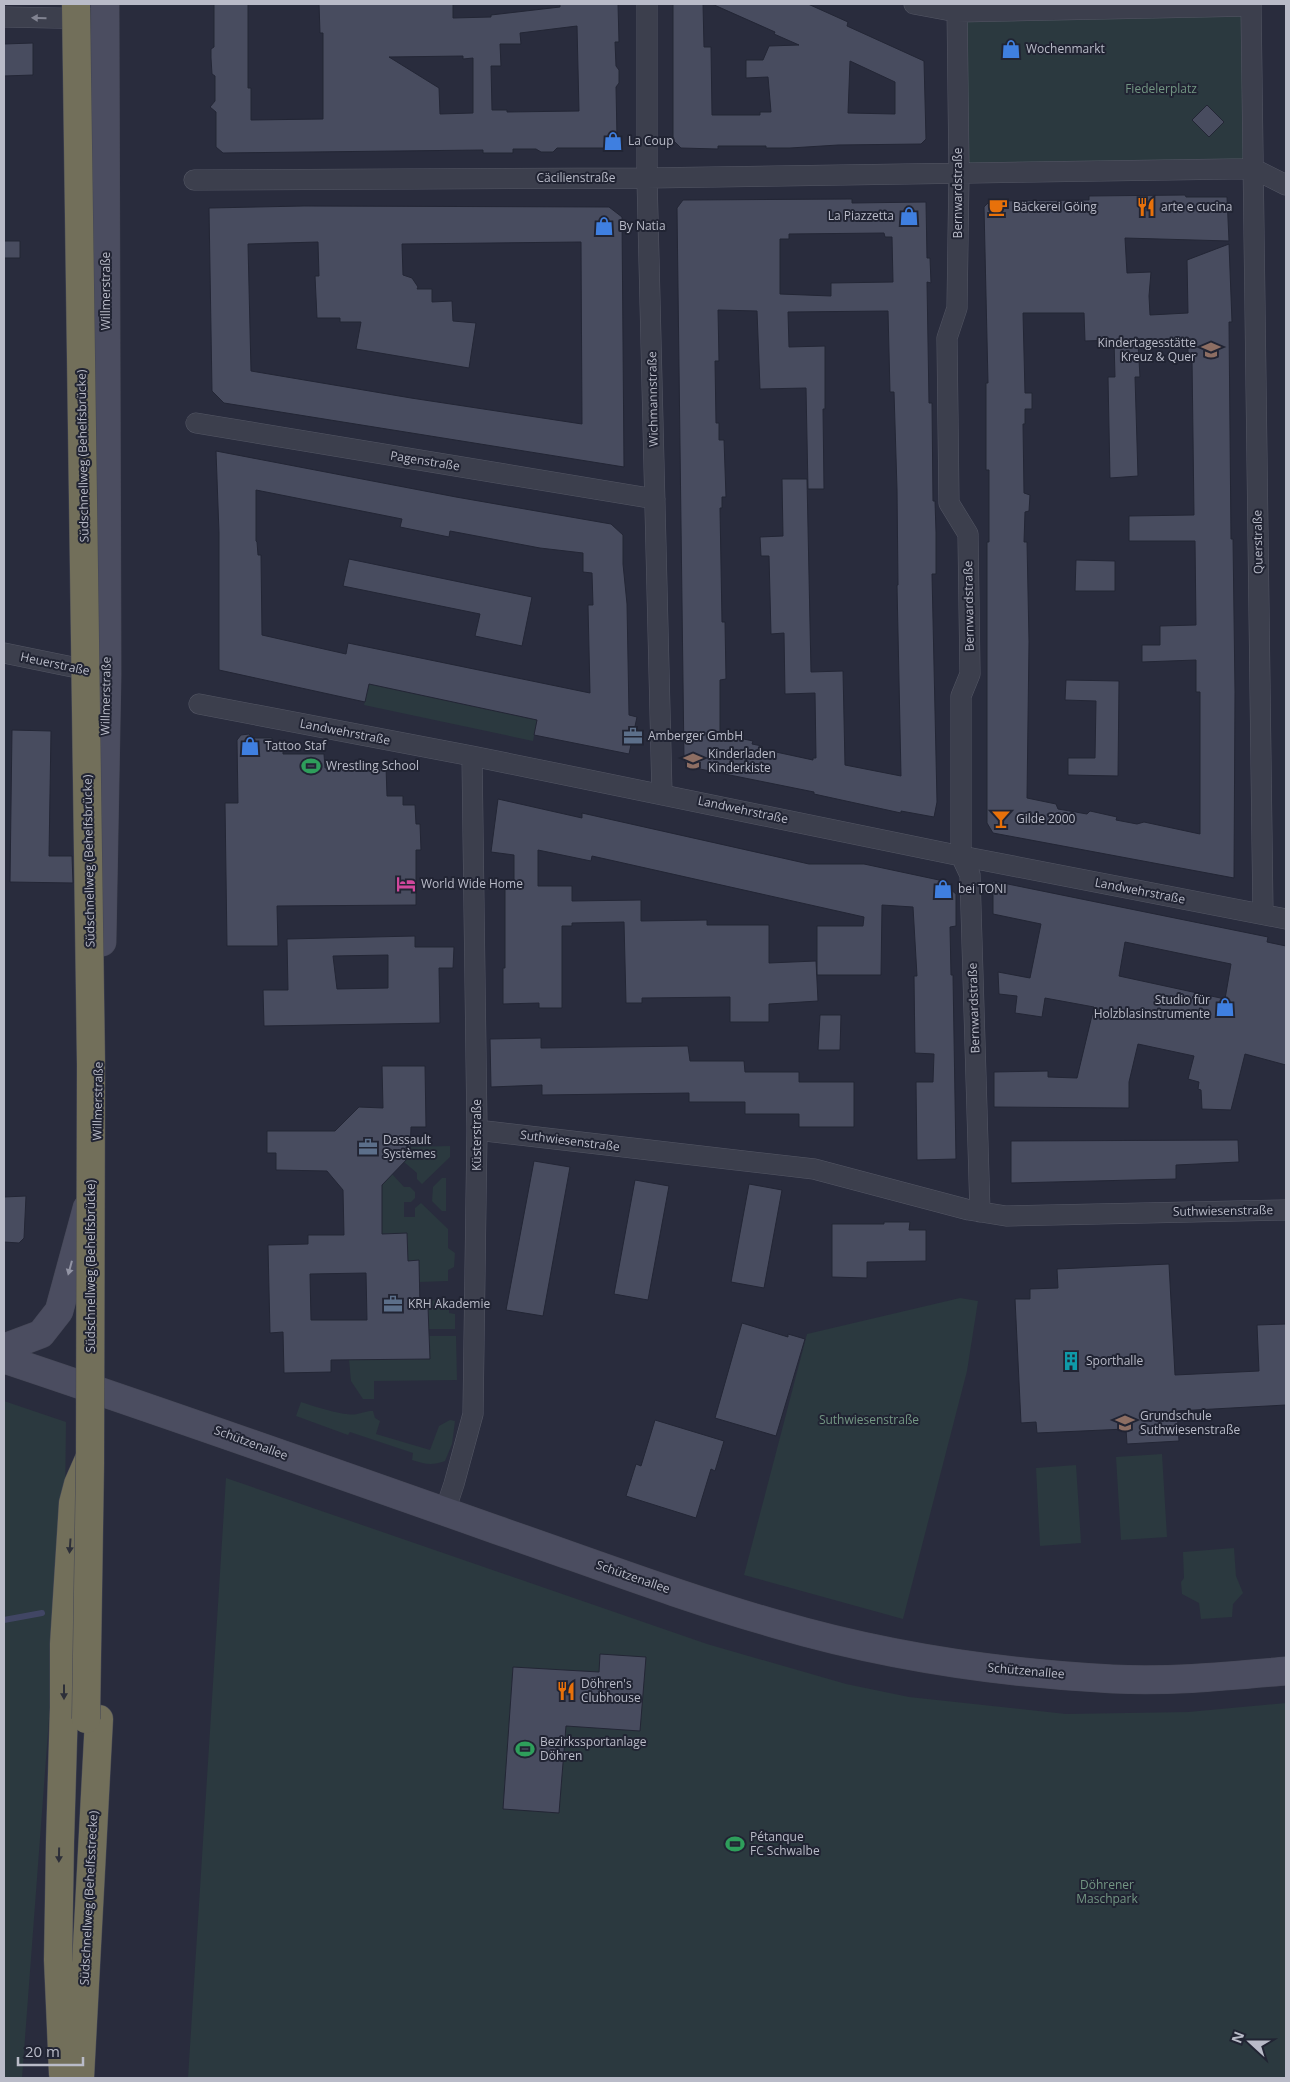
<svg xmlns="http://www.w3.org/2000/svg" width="1290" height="2082" viewBox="0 0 1290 2082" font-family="'Open Sans',sans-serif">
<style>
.green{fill:#2b393f}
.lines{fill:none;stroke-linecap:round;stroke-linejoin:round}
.stream{stroke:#414664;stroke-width:6}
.building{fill:#484c5f;stroke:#232635;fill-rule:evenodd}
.street-casing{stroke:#545765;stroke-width:21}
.secondary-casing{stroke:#464857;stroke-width:29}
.highway-casing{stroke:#444755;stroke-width:29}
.street{stroke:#3c3f4d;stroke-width:20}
.secondary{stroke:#4b4d60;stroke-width:28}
.highway{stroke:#726f5a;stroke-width:28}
.highway-bridge-casing{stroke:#444755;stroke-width:29;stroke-linecap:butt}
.highway-bridge{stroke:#726f5a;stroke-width:28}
.oneway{fill:#818391}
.oneway2{fill:#9294a4}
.oneway3{fill:#2d2f39}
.labels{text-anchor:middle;stroke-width:4;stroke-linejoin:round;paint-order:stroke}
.poi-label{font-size:12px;fill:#b9bbc8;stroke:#212433;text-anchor:start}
.park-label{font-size:12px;fill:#739683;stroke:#212433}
.street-label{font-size:12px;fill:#b9bbc8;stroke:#212433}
</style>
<rect width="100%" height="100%" fill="#292c3d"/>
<path class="green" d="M1251,6L1254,169L959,173L957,12Z
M369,684L537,720L533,741L364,705Z
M450,1146V1157L422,1184L417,1179V1173L404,1162L403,1154L410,1147Z
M392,1174L404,1187H410L415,1192V1198L411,1202H404V1217H415V1208L421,1203L448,1229V1248L455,1253L454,1267L448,1270V1281L419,1282V1260L408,1261L382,1234V1185Z
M442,1178H446V1211H442L432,1201L433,1187Z
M960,1298L978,1301L967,1371L903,1619L744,1575L807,1334Z
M420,1300L449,1301V1313L455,1314V1329H428L420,1307Z
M428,1336H456L457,1380L374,1381V1399H363L351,1381L349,1359Z
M4,1401L66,1422L65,1506L22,2078H4Z
M301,1402C313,1406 346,1417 357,1414C363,1413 366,1411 373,1411L375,1418L380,1421L376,1434L430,1450L439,1426L450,1420L455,1421L452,1444L445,1461C432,1466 424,1464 412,1460L413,1453L350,1432L348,1435L296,1416Z
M1162,1454L1167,1537L1121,1540L1116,1457Z
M1076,1465L1081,1543L1040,1546L1036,1468Z
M226,1478L707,1644L846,1684L909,1697L1066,1714L1188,1712L1286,1703V2078H188Z
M1234,1548L1236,1576L1243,1593L1233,1604L1232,1617L1201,1619L1199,1603L1182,1594L1181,1582L1184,1578L1183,1552Z"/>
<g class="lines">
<path class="stream" d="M4,1620L42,1613"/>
</g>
<path class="building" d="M214,4H248V88H251V120L323,119V33H320L319,4H453V18L491,17V15L560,7V4H618L619,42H615L616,66L619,70V83L616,87L617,138H608V148H557L553,152H541L536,149H513V153H483V150L223,153L216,147V112L210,107L215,101V76L212,74L211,58V49L214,47ZM577,26L579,111L507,112V110H492L491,66H501L500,44H521L520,33ZM463,56V59L473,58V113L440,114L439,88L389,57Z
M673,4H703L704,47H711L712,115H760V112H771L768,77L746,78V60H763L769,46L799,45L774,34L775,32L712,4H808L848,22L847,26L924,61L926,139L921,144L838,145L790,148H766V146H718V149L681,148L673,140ZM850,61L895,82V114L848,113Z
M33,43V75L4,76V44Z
M1207,105L1224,122L1209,137L1192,120Z
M1185,195L1186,197H1227L1229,241L1125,238L1127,273L1151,272L1149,296L1150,315L1188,313L1187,260L1229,244L1232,322H1229L1231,539H1233L1235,692L1234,878L993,833L987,823V542H989V470H986V383H988L984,207L990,201L1089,200V196ZM1023,313H1084L1085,341L1114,340L1115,377H1108L1110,478L1138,476L1135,377H1140L1138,343L1188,342V359L1192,358L1194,515L1129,516V541H1195L1196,625L1160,626V645H1142V662L1196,660V692H1200V834L1144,822L1137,824L1116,820L1117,817L1090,811L1087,814L1058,809L1056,804L1027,798L1029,642L1027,542H1024L1025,512L1029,511L1030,495L1024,493L1023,424H1025V409H1032V393H1025Z
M852,199V203L926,202L927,258H930L931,283L927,282L929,403H932L933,501H935L936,532V574H932L937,802L934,817L901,811V813L814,794V792L690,767L684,760L677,208L683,200ZM884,233L885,237H892L893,282L831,283V296L780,294V239H789V234ZM718,310L757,311L760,389L806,388L808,489H824L823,409H825V346L789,347L788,312L888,311L890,392H894L897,489L898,585H897L901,776L845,765L843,671L811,672L807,479H782L783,536L760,537L761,556H769L771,634L784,633L785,694L815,693L816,758H813V760L762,749V746L752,744L753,741L720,734V680L726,679L725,622H722L720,508H722V497H726L724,440H719V423H716L715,361H719Z
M304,206L609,207L622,217L624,467L224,403L212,391L209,208ZM318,242L319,276H315L317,318H340V322H361L356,349L469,368L476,323L453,321L452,301L432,302V289H417L418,287L412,278L403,275L402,244L581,242L582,424L411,398L251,371L248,244Z
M4,241H20V258H4Z
M216,451L456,497L611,524L623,535V564L627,604L629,715L637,717L629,754L534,735L537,720L369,684L365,702L219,670V533ZM256,490L402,519L400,527L449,537L450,531L540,548L583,553V572L592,573L593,605H588L590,693L348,643L346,654L262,635L261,555H258L257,542L256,541Z
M349,559L532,597L522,646L475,636L480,614L343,586Z
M1076,560L1115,561V591H1075Z
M1066,680L1119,681L1118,776L1068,775V758H1095L1096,701L1065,700Z
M12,730L51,731L49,856H72L73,883L10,882Z
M249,734L253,738H272V746H283V754H324L325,768L386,767L387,796H403V805H415L416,824H420L421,850H416V905L277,906L278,946H227L225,803H238L237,740L241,735Z
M498,799L582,818V813L809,864H864L939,880L956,894V926L950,927L951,975H953L956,1159L917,1160L916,1082H933L934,1054L915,1053L914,976H917L913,907L882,905L881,975H817V926H863L864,917L592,856L591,861L538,850V886H572V901L641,900V921L707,920V925H769V963L816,961L818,1001L769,1004V1022H730V997L642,998V1003H626L624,922L572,923V926H562V1008H539V1003L503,1004V968H505V887L514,886V855L491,852Z
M993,881L1268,937L1267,942L1286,946V1065L1245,1054L1231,1110L1202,1109L1201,1090L1198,1089L1199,1082L1188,1079L1194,1056L1138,1044L1129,1082V1108L994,1107V1072L1048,1071V1077L1077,1078L1094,1007L1045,998L1042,1017L1015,1013L1017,996L999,994L998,972L1030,978L1041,924L993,914ZM1125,942L1231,964L1225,999L1119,976Z
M415,936V947H454L453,968H439L440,1023L264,1026L263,990H288L287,939ZM388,955V988L337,989L333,956Z
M820,1015H841L840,1050H818Z
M541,1038V1048L688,1046L690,1061H744L745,1072H799V1082H854V1127H799V1114H745V1102H689V1093L542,1095V1085L491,1087L490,1039Z
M382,1066H425L426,1127H411L410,1156L382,1185V1234L407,1233L408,1261L419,1260L420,1307H428L430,1359L331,1360V1372L284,1373L283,1332L270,1333L268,1245L308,1244V1235H344L343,1190L327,1171L276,1170V1153H267V1131H335L359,1107L383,1108ZM366,1273L367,1320H311L310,1274Z
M1238,1140L1239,1162L1176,1165V1179L1011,1183V1141Z
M534,1161L570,1167L543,1316L506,1310Z
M635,1180L669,1186L648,1300L614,1294Z
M749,1184L782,1190L764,1288L731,1282Z
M26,1196L24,1238L19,1243L4,1242V1197Z
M884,1222H910L909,1230H926V1261L867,1262V1278L832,1277V1224H884Z
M1169,1264L1175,1375L1259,1371L1257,1325L1286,1324V1405L1177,1411L1179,1441L1127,1444L1126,1429L1037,1433L1036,1422L1021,1423L1015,1299H1030V1289L1058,1288L1057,1269Z
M742,1323L788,1337V1334L805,1339L776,1436L715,1418Z
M655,1420L724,1441L715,1471L711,1469L696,1518L626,1496L636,1464L641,1466Z
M600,1654L646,1657L640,1731L566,1726L559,1813L503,1809L513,1667L599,1672Z"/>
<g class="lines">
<g class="street-casing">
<path id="street" d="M647,4V178L662,794
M914,4L957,12L1251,6
M957,4L959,173L957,308L947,338L949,503L968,534L970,674L961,696V856L970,875L980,1212
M1251,4L1263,914
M4,17L106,19
M194,180L647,178L1232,169H1254L1286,185
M196,423L655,499
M4,653L97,672
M199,704L472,756L961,856L1286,919
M477,1130L814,1169L969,1210L1006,1216L1286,1210
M445,1511L454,1484L473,1414L477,1130L472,756"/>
</g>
<g class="secondary-casing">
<path id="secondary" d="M102,942L107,674L105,4
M4,1348L41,1334L59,1311L87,1208
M4,1359C169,1414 333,1472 497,1530C590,1562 682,1597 776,1624C885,1656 999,1673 1113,1679C1171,1682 1229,1676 1286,1671"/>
</g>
<g class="highway-casing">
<path id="highway" d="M63,2074L58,1960L60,1842L64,1707V1644L73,1503L78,1484L89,1459
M80,2078L99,1719"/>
</g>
<use href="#street" class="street"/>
<use href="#secondary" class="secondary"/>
<use href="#highway" class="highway"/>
<g class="highway-bridge-casing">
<path id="highway-bridge" d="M76,4L91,1064L90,1464L86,1719"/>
</g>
<use href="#highway-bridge" class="highway-bridge"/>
</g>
<defs><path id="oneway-solid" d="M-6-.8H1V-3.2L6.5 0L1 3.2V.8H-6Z" transform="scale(1.25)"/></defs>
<use class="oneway" href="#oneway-solid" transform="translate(39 18) rotate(-179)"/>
<use class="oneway2" href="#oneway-solid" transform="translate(70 1268) rotate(105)"/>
<g class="oneway3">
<use href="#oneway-solid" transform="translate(70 1546) rotate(94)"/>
<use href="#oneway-solid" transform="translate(64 1692) rotate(90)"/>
<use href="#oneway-solid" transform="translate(59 1855) rotate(91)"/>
</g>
<defs>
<g id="shop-bare" transform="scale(1.5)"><path d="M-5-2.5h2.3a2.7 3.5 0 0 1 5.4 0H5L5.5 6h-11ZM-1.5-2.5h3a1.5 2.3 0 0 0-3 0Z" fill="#3f7fe0" stroke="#212433" stroke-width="2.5" paint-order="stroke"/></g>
<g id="cafe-bare" transform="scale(1.5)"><path d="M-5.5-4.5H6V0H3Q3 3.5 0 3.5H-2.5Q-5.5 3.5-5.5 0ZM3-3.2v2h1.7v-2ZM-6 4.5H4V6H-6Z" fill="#e8710a" stroke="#212433" stroke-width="2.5" paint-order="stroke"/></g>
<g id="restaurant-bare" transform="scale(1.5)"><path d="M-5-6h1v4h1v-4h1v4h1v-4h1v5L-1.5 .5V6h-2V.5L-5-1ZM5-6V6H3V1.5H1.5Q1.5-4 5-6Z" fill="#e8710a" stroke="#212433" stroke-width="2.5" paint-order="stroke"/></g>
<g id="school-bare" transform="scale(1.5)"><path d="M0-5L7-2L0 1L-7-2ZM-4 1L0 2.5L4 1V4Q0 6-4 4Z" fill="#8d6e63" stroke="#212433" stroke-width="2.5" paint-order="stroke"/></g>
<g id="office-bare" transform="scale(1.5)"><path d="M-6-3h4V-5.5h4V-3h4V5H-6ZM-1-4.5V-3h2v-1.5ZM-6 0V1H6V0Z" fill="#5c6f8a" stroke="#212433" stroke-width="2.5" paint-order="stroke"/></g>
<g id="stadium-bare" transform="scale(1.5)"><path d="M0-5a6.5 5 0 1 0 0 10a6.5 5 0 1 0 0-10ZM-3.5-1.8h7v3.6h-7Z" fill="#2e9e5b" stroke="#212433" stroke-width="2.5" paint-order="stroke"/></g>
<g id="bar-bare" transform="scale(1.5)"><path d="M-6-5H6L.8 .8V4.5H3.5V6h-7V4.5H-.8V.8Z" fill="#e8710a" stroke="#212433" stroke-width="2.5" paint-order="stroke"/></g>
<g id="hotel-bare" transform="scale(1.5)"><path d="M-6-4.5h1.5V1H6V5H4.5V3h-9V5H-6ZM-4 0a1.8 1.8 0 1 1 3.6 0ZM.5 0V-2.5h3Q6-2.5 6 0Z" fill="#d1479c" stroke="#212433" stroke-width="2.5" paint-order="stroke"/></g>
<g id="building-bare" transform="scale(1.5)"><path d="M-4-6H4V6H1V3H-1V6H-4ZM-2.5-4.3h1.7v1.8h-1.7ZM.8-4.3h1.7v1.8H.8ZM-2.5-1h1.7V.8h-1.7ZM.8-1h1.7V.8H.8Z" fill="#0f9aa8" stroke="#212433" stroke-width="2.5" paint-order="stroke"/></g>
</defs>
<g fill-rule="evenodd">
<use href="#shop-bare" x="1011" y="49"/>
<use href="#shop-bare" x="613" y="141"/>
<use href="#cafe-bare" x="998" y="207"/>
<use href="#restaurant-bare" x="1146" y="207"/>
<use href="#shop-bare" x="909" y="216"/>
<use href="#shop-bare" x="604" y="226"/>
<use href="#school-bare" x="1211" y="350"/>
<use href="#office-bare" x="633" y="736"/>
<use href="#shop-bare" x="250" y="746"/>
<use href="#school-bare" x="693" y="761"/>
<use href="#stadium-bare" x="311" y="766"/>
<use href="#bar-bare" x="1001" y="819"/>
<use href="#hotel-bare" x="406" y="884"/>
<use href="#shop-bare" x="943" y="889"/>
<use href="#shop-bare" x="1225" y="1007"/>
<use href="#office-bare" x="368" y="1147"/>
<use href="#office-bare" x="393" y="1304"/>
<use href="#building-bare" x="1071" y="1361"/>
<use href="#school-bare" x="1125" y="1423"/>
<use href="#restaurant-bare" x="566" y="1691"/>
<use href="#stadium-bare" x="525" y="1749"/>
<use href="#stadium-bare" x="735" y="1844"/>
</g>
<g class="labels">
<g class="poi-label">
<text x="1026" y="53">Wochenmarkt</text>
<text x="628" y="145">La Coup</text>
<text x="1013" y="211">Bäckerei Göing</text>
<text x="1161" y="211">arte e cucina</text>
<text x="894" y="220" text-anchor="end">La Piazzetta</text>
<text x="619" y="230">By Natia</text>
<text x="1196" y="347" text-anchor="end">Kindertagesstätte<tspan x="1196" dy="14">Kreuz &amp; Quer</tspan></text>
<text x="648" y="740">Amberger GmbH</text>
<text x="265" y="750">Tattoo Staf</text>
<text x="708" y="758">Kinderladen<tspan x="708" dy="14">Kinderkiste</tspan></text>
<text x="326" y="770">Wrestling School</text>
<text x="1016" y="823">Gilde 2000</text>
<text x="421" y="888">World Wide Home</text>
<text x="958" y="893">bei TONI</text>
<text x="1210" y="1004" text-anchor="end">Studio für<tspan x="1210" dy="14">Holzblasinstrumente</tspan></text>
<text x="383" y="1144">Dassault<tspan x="383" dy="14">Systèmes</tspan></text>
<text x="408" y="1308">KRH Akademie</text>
<text x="1086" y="1365">Sporthalle</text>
<text x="1140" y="1420">Grundschule<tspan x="1140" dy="14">Suthwiesenstraße</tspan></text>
<text x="581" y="1688">Döhren's<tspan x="581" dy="14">Clubhouse</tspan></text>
<text x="540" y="1746">Bezirkssportanlage<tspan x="540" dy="14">Döhren</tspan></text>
<text x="750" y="1841">Pétanque<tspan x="750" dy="14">FC Schwalbe</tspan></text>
</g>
<g class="park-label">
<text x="1161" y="93">Fiedelerplatz</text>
<text x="869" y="1424">Suthwiesenstraße</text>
<text x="1107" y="1889">Döhrener<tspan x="1107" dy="14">Maschpark</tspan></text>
</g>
<g class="street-label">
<text x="576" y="182">Cäcilienstraße</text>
<text transform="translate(958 193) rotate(-90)" y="4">Bernwardstraße</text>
<text transform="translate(106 291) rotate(-90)" y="4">Willmerstraße</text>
<text transform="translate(653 399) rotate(-91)" y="4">Wichmannstraße</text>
<text transform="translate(83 456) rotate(-91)" y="4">Südschnellweg (Behelfsbrücke)</text>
<text transform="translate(425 461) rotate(9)" y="4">Pagenstraße</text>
<text transform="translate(1258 542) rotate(-91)" y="4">Querstraße</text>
<text transform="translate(969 606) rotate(-91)" y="4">Bernwardstraße</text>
<text transform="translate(55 664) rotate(12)" y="4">Heuerstraße</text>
<text transform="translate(106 696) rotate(-89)" y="4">Willmerstraße</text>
<text transform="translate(345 732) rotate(11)" y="4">Landwehrstraße</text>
<text transform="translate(743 810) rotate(12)" y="4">Landwehrstraße</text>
<text transform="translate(89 861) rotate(-91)" y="4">Südschnellweg (Behelfsbrücke)</text>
<text transform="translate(1140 891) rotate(11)" y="4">Landwehrstraße</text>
<text transform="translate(974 1008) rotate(-92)" y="4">Bernwardstraße</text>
<text transform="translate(98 1101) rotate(-89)" y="4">Willmerstraße</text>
<text transform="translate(477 1135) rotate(-90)" y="4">Küsterstraße</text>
<text transform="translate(570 1141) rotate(7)" y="4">Suthwiesenstraße</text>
<text transform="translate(1223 1211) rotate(-1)" y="4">Suthwiesenstraße</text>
<text transform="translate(91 1266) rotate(-90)" y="4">Südschnellweg (Behelfsbrücke)</text>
<text transform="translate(251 1443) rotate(20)" y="4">Schützenallee</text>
<text transform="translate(633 1577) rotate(19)" y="4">Schützenallee</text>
<text transform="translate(1026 1671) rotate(5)" y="4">Schützenallee</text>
<text transform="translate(89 1898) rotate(-87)" y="4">Südschnellweg (Behelfsstrecke)</text>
</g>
</g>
<rect width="1290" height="2082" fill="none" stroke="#b9bbc8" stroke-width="10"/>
<g transform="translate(1250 2042) rotate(291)" stroke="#212433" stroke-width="4" paint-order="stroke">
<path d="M0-4L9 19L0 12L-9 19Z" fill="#b9bbc8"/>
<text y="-8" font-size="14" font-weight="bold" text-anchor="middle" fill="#b9bbc8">N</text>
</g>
<path d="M18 2057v8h65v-8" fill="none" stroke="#b9bbc8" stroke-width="2.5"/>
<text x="25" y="2057" font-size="15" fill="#b9bbc8" stroke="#212433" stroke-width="4" paint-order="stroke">20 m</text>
</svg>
